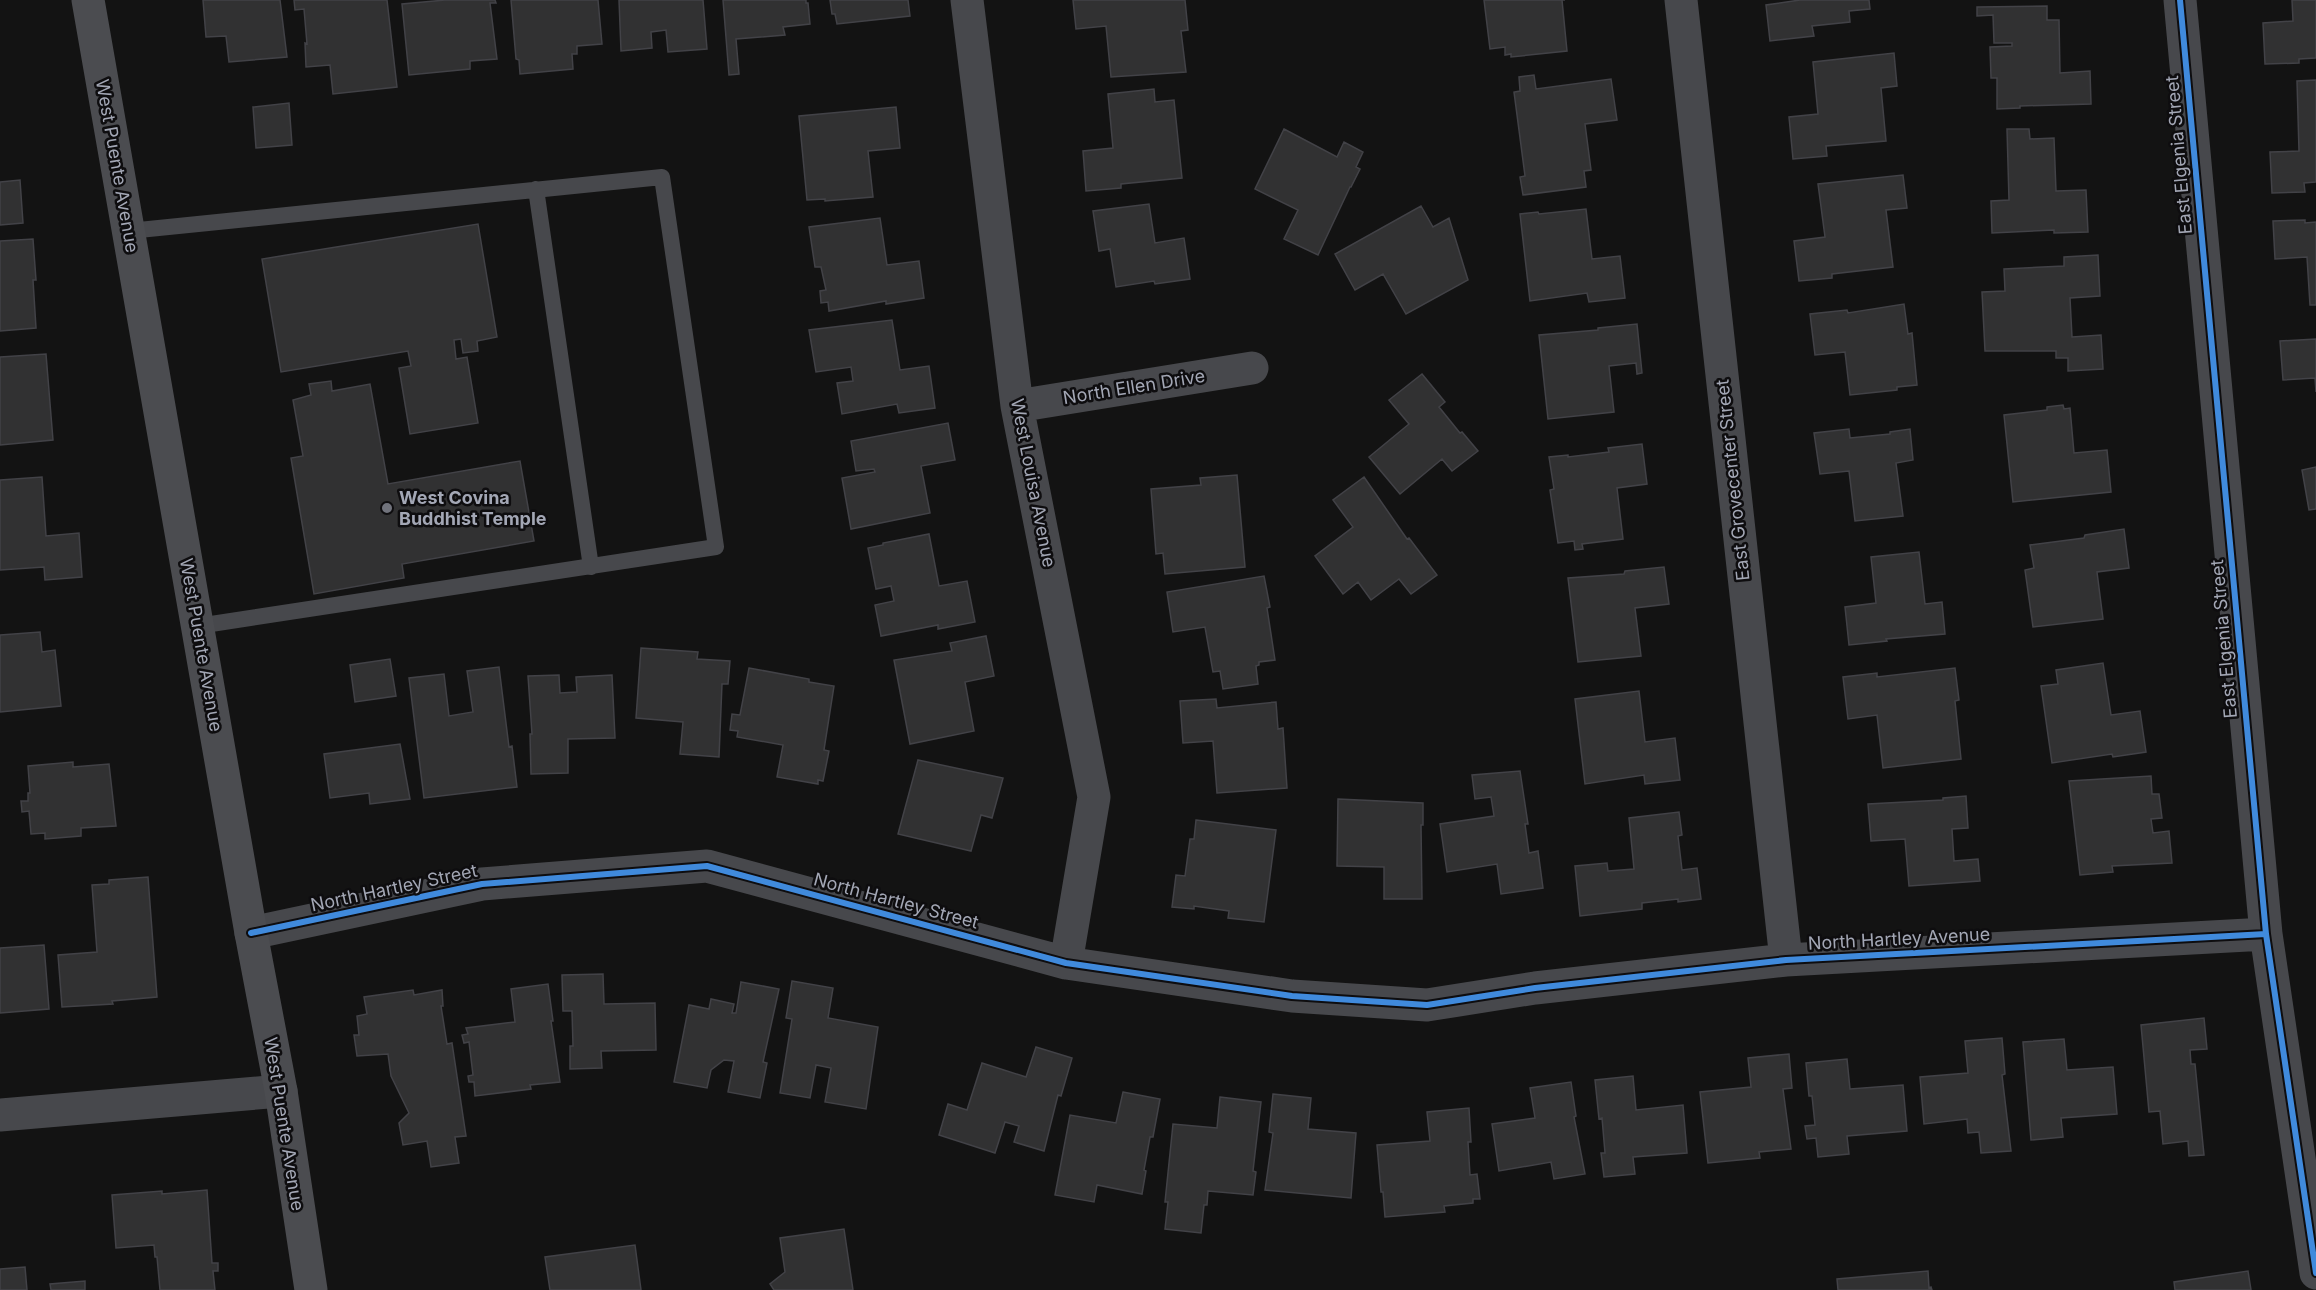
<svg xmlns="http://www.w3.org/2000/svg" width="2316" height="1290" viewBox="0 0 2316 1290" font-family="Inter,sans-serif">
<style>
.building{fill:#313132;stroke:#424247;stroke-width:1.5}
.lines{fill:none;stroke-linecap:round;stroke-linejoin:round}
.lane{stroke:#47484c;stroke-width:16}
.street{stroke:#47484c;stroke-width:33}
.secondary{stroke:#4b4c50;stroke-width:33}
.cycleway-casing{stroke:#0e0d0f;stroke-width:10}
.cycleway{stroke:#408adc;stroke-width:6}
.poi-dot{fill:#71737c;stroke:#0e0d0f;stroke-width:2}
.labels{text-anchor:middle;stroke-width:5;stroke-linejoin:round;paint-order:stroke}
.street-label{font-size:18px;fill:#a3a7b5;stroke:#0e0d0f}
.poi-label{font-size:18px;font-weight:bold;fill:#a3a7b5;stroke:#0e0d0f;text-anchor:start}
</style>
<rect width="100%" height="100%" fill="#131313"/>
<path class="building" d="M203,0H280L287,57L229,62L226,36L206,37Z
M294,0H387L397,87L333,94L330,65L306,67L305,43L307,44L304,9L295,10Z
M445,0H495L496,3H490L497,59L470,61V69L409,75L402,4Z
M511,0H598L602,44L577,46V54H572L573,69L520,74L519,60L516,59Z
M619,0H703L707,49L668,52L666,30L651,32L652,48L621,51Z
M723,0H806V3H808L810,24L783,27L785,35L736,39L739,74L729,75Z
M830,0H908L910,16L837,24L835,14H832Z
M1073,0H1185L1188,30L1181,31L1186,72L1111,77L1106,26L1076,29Z
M1484,0H1565H1562L1567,51L1511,57V54L1505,55V47L1490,49Z
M1800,0H1869L1870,9L1849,11L1850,22L1812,26L1814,36L1770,41L1766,5Z
M2292,0H2316V58L2299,59V63L2265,64L2263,23L2293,21Z
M2047,6V20H2059L2060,73L2090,71L2091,104L2020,106V108L1997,109V78H1991L1990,47L2012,46V43H1994L1993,15L1977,16V7Z
M1894,53L1897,86L1881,88L1886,141L1826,146L1827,156L1793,159L1789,117L1818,114L1813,62Z
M1534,75L1536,89L1611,79L1617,120L1585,124L1591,170L1584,171L1586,187L1523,195L1520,177L1525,176L1514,92L1520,91L1519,77Z
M2316,80V182L2304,183L2305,192L2272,193L2270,152L2299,151L2297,81Z
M1154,89L1155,102L1174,100L1182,178L1121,184V188L1086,191L1083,151L1113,148L1108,94Z
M289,103L292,145L256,148L253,107Z
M896,107L900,148L868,151L873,197L825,201V199L807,200L799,116Z
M1284,129L1337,157L1344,142L1363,152L1356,167L1360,169L1351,187H1350L1318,255L1284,239L1298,210L1255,189Z
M2007,129H2029L2030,139L2054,138L2056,191L2086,190L2088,232L2054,233V230L1992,233L1991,201L2009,200Z
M1903,175L1907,208L1886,210L1893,267L1832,274V278L1799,281L1794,241L1825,237L1818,184Z
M20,180L23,223L0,225V182Z
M1149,204L1155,243L1184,238L1190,279L1155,284L1154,281L1116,287L1110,249L1099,251L1093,211Z
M1421,206L1433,227L1449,218L1468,280L1406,314L1383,274L1355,290L1335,254Z
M1586,209L1592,259L1620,256L1625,298L1589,302L1587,293L1530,301L1520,214L1538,212L1539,214Z
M880,218L887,265L919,261L924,298L886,304V301L829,311L828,302L821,303L820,291L826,290L821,267H815L809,227Z
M2305,220V223L2316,222V305H2310L2307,257L2275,259L2273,221Z
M478,224L497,337L477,341L478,351L463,353L461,339L454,340L456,359L467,357L478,423L410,434L399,368L411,366L408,351L281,372L262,259Z
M33,239L36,280H33L36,328L0,331V241Z
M2098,255L2100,296L2070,298L2072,337L2101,335L2103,369L2068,371V358H2056V351H1985L1982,292L2005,291L2004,269L2064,266V257Z
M1904,304L1908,334L1912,333L1917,385L1897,387V390L1850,395L1845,352L1815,355L1810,314L1847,310L1848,313Z
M892,320L900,370L929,366L935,408L899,413L897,404L842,414L837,383L853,381L851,367L816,372L809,330Z
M1637,324L1642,373L1637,374L1636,363L1609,366L1614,412L1548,419L1539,335L1598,330V328Z
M2316,339V392L2315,378L2283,380L2280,341Z
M46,354L53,440L0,445V357Z
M1422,374L1445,402L1439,407L1460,433L1462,432L1478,451L1452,471L1442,459L1400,494L1369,457L1409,424L1389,400Z
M331,381L332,391L370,384L388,484L520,461L534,541L402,564L404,578L314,594L291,458L303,456L293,400L311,395L309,384Z
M2063,405L2064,409L2070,408L2074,453L2107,450L2111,492L2013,502L2004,415L2047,410V407Z
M948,423L955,460L921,466L930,513L851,529L842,478L875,472L874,469L856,471L851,441Z
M1849,429L1850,438L1890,434V432L1910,429L1913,460L1896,463L1903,516L1855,521L1849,471L1820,474L1814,433Z
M1642,444L1647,484L1617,488L1623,539L1582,544L1583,549L1575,550L1574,541L1558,543L1550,490L1554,489L1549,457L1568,455V457L1609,452L1608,448Z
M2316,467V509L2309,510L2302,470Z
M1237,475L1245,567L1165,574L1163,553L1156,554L1151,489L1201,485L1200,478Z
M42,477L46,536L79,533L82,577L45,580L44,567L0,570V480Z
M1364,477L1407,539L1409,538L1437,575L1411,594L1399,579L1371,600L1358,582L1343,594L1315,556L1353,527L1333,500Z
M2124,529L2129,568L2097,572L2103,619L2033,627L2025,570L2034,568L2030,545L2084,538L2085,535Z
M929,534L939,586L967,581L975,622L938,629V625L881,636L875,605L894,601L891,586L876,589L868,548L883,545V543Z
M1919,552L1925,604L1942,602L1945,634L1886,639L1887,641L1849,645L1845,607L1876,603L1871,557Z
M1664,567L1669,604L1635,608L1641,656L1578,662L1568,578L1624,574L1625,571Z
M1264,576L1270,607L1267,608L1275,660L1259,662V665L1256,666L1258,684L1223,689L1220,671L1213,672L1205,627L1173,632L1167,592Z
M40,632L42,652L55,650L61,706L0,712V635Z
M986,636L994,676L965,682L974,731L910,744L894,660L952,651L950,643Z
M641,648L698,652L697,659L730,661L728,684H722L719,757L680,754L683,722L636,718Z
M390,659L396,696L355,702L350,665Z
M2103,663L2111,715L2140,711L2146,752L2113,757L2112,754L2052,763L2041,686L2058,684L2056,670Z
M499,667L509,747L512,746L517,787L424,798L409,678L444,674L449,716L473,712L467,671Z
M749,668L809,679V682L834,686L824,750L829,751L823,781L818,780V784L777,777L783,745L737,737L738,731L730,730L732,714L740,715Z
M1955,668L1959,700L1955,701L1961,759L1883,768L1877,715L1848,719L1843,677L1877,673V677Z
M559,675L560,693L577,692L576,677L612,675L615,738L568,739V773L531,774L530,734H532L528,676Z
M1639,691L1645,742L1675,738L1680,780L1645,784L1644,775L1585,784L1575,699Z
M1216,699L1217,708L1276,702L1278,729L1283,728L1287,788L1217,793L1213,741L1183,743L1180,701Z
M400,744L410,799L370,804L369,793L330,798L324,754Z
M918,760L1003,778L992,818L981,815L971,851L898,834Z
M73,762V767L109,764L116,826L81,828V836L45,839V833L31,834L29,811L22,812L21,801H28V793H30L28,766Z
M1520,771L1528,824H1525L1529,853L1538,851L1543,888L1501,894L1497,864L1447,872L1440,824L1494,816L1491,797L1475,799L1472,775Z
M2151,776L2152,794H2159L2162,818L2151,819L2153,833L2169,831L2172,863L2112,866L2113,872L2080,875L2069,781Z
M1966,796L1968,828L1952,829L1954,861L1978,859L1980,881L1909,886L1905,839L1871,841L1868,804L1943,800V798Z
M1338,799L1423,803V825H1421L1422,899H1384V867L1337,866Z
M1679,812L1682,835L1678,836L1682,870L1697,868L1701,899L1678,902V899L1642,903V909L1580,916L1575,866L1607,863L1608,871L1634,869L1629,818Z
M1196,820L1276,830L1264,922L1228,918L1229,911L1194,906V909L1172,907L1176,875L1185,876L1190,839H1194Z
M148,877L157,997L112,1001L113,1004L62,1007L58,955L97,952L92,885L109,884V880Z
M44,945L49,1009L0,1013V948Z
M603,974L604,1004L655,1003L656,1050L601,1051L602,1068L570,1069V1046H573L572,1011H563L562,975Z
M792,981L833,988L828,1018L878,1027L866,1109L825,1102L831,1068L816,1065L810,1098L780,1093L792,1019L786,1018Z
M741,982L779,989L763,1062L767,1063L760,1098L728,1092L734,1061L724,1060L711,1070L707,1088L674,1082L689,1005L709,1009L711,999L734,1004L732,1013H736Z
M548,984L553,1021H551L560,1082L530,1085L531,1089L475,1096L474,1082H469L468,1076L473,1075L469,1042L464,1043L462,1035L468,1034L466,1028L515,1022L511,989Z
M413,990L414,995L442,990L443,1006H441L447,1044L452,1043L466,1136L455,1137L459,1163L431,1167L427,1141L403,1145L399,1123L409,1113L391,1076L388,1054L357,1056L354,1035H359L357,1016L367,1014L364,997Z
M2204,1018L2207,1049L2190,1050L2191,1064H2195L2204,1155L2189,1156L2188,1141L2163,1144L2160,1111L2149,1112L2141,1025Z
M2002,1038L2005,1074L2002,1075L2011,1151L1981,1153L1979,1132L1968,1133L1967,1119L1924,1124L1920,1077L1968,1073L1965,1041Z
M2064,1039L2067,1070L2113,1067L2117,1114L2061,1118L2063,1137L2031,1140L2023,1042Z
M1036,1047L1072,1058L1061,1096L1058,1095L1044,1151L1014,1142L1019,1126L1005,1122L995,1153L939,1135L948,1104L967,1110L982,1063L1026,1077Z
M1789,1054L1792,1088L1783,1089L1791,1149L1759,1152L1760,1158L1708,1163L1700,1092L1751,1087L1748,1058Z
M1847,1059L1850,1089L1903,1085L1907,1131L1847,1136L1849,1154L1818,1157L1816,1138L1807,1139L1805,1126L1815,1125L1812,1096H1809L1806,1063Z
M1633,1076L1636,1110L1683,1105L1687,1153L1633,1157L1635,1174L1604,1177L1601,1153H1605L1602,1118L1599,1119L1595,1080Z
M1571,1082L1576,1116L1574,1117L1585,1174L1554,1179L1551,1162L1499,1171L1492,1124L1535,1118L1530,1088Z
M1123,1092L1160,1099L1153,1137H1150L1144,1170L1146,1171L1142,1194L1097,1185L1094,1202L1055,1195L1070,1115L1116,1123Z
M1273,1094L1311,1098L1308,1129L1356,1133L1351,1198L1265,1190L1273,1133L1269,1132Z
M1220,1097L1261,1102L1253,1171L1256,1172L1253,1195L1208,1191L1207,1205H1204L1201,1233L1165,1229L1168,1202H1165L1173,1124L1217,1128Z
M1469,1108L1471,1142H1468L1470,1175L1477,1174L1480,1199H1473V1203L1444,1206L1445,1212L1385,1217L1383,1192H1381L1377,1145L1430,1141L1427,1112Z
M207,1190L212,1263H218V1271H213L215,1290H160L157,1257H155L154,1245L116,1248L112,1195L162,1191V1194Z
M844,1229L853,1290H774L770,1284L785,1272L780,1238Z
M635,1245L641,1290H550L545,1257Z
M25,1267L27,1290H0V1269Z
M1928,1271L1929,1288L1931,1287L1932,1290H1838L1837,1279Z
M2248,1271L2251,1290H2175L2174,1282Z
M85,1281V1290H51L50,1284Z"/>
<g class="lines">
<path class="lane" d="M536,189L591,567
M129,231L662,177L716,547L198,626"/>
<path class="street" d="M967,0L1017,406L1094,797L1066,963
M1681,0L1786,960
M2180,0L2266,934L2316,1273
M1017,406L1252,368
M251,933L482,884L707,866L1066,963L1292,996L1427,1005L1535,988L1786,960L2266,934
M0,1115L281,1091"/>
<path class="secondary" d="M88,0L251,933L281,1091L311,1290"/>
<g class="cycleway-casing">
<path id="cycleway" d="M2180,0L2266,934L2316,1273
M251,933L482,884L707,866L1066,963L1292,996L1427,1005L1535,988L1786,960L2266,934"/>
</g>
<use href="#cycleway" class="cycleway"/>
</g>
<circle class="poi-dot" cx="387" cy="508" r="6"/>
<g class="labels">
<g class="street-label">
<text transform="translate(2179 155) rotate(-95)" y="6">East Elgenia Street</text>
<text transform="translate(117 166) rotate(80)" y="6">West Puente Avenue</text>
<text transform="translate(1134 387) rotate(-9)" y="6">North Ellen Drive</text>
<text transform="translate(1733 480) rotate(-96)" y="6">East Grovecenter Street</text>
<text transform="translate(1033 483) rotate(79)" y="6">West Louisa Avenue</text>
<text transform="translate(2224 639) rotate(-95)" y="6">East Elgenia Street</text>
<text transform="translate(201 645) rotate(80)" y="6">West Puente Avenue</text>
<text transform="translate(394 888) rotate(-12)" y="6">North Hartley Street</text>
<text transform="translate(896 901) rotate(15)" y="6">North Hartley Street</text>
<text transform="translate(1899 939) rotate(-3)" y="6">North Hartley Avenue</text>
<text transform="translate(284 1124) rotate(81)" y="6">West Puente Avenue</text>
</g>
<g class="poi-label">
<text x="399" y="504">West Covina<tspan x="399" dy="21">Buddhist Temple</tspan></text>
</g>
</g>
</svg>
